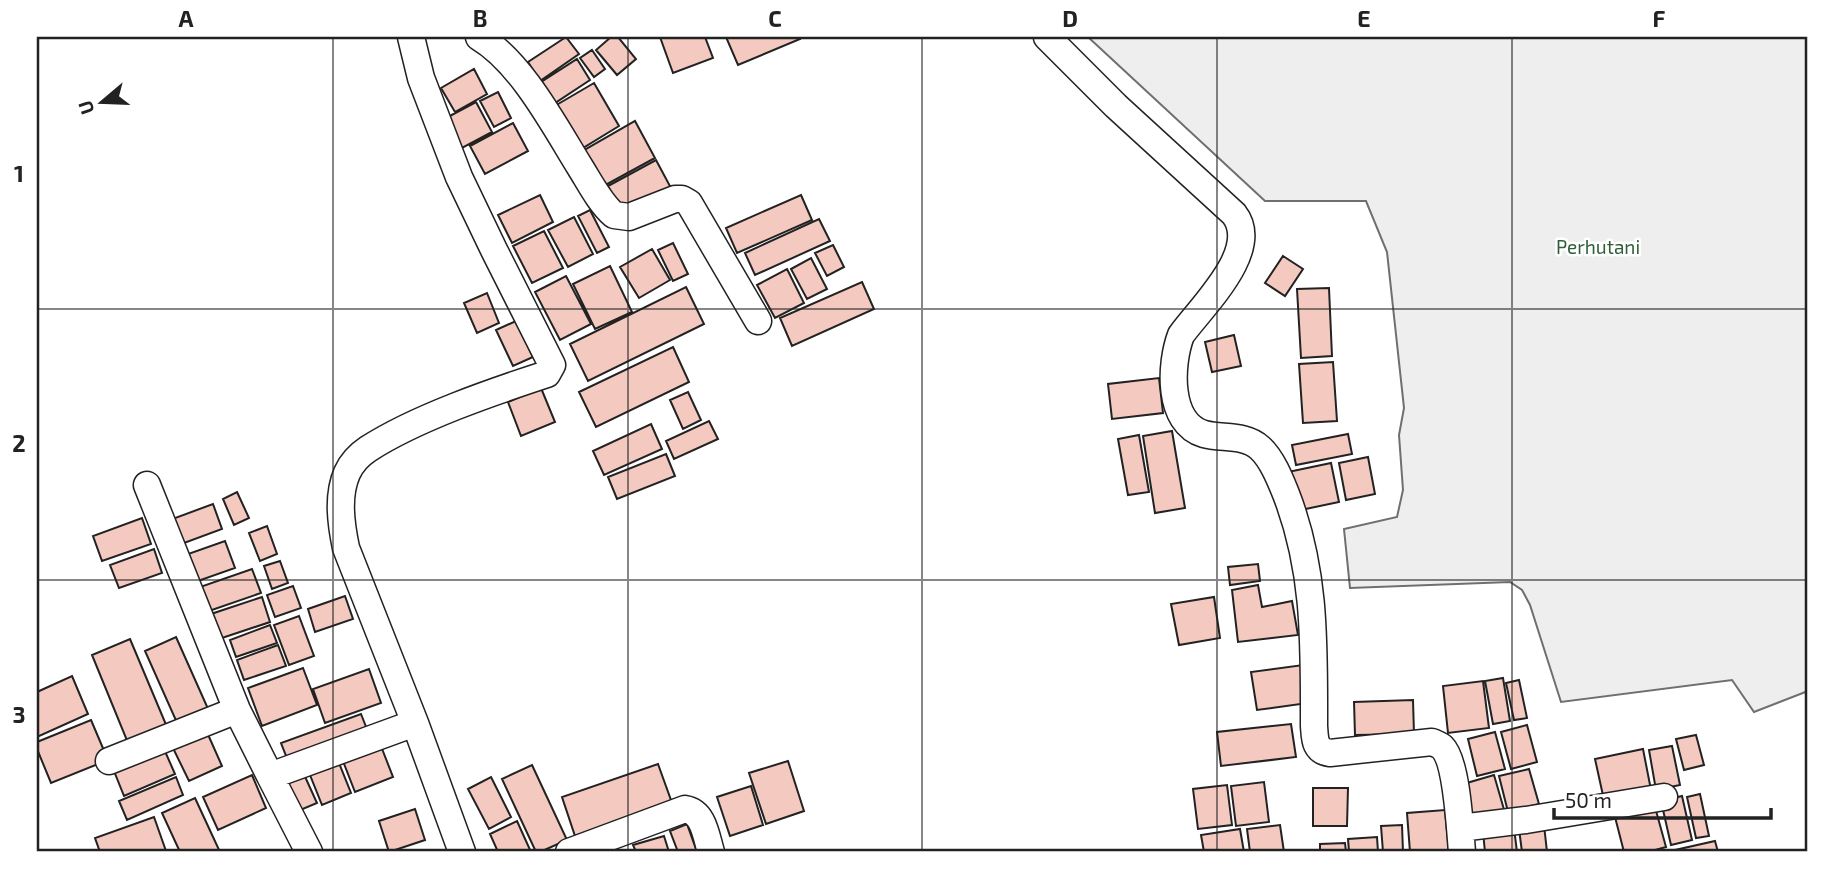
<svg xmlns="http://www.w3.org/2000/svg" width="1845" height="889" viewBox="0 0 1845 889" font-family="'Exo 2',sans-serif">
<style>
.green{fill:#eee;stroke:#6f6f6f;stroke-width:2}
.building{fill:#f3c9c0;stroke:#222;stroke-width:2}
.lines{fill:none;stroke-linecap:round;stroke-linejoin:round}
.minor-casing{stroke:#222;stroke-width:29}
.minor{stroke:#fff;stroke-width:26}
.grid{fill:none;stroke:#222;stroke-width:2;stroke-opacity:0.55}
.labels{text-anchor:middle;stroke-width:5;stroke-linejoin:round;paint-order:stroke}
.park-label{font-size:19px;fill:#2f5e38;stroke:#fff}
.neatline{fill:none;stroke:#222;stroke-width:2.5}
.grid-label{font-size:23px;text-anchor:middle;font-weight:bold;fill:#222}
</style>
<rect width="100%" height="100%" fill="#fff"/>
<path class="green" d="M1088,37H1808V691L1754,712L1732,680L1561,702L1530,605L1522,590L1510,582L1350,588L1344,529L1397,517L1403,490L1399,435L1404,408L1387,252L1366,201H1265Z"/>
<path class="building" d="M566,37L579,54L540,81L528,62Z
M611,37H618L636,59L617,75L596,50Z
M660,37H705L713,58L673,73Z
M726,37H799L800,39L738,65Z
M592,50L605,69L594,77L580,58Z
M577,59L590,80L552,105L538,84Z
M474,69L487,94L455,112L441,88Z
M594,83L619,126L578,151L553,107Z
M498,92L511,118L494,127L480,101Z
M476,102L492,132L462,148L446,118Z
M635,121L655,158L600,188L581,152Z
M513,123L528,151L485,174L470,146Z
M656,160L671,188L622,214L608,186Z
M540,195L553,222L512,243L498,215Z
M801,195L812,220L737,253L726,228Z
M590,210L609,247L597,253L578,216Z
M574,217L593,254L568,267L548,230Z
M819,219L830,241L755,275L745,253Z
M544,231L563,268L532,283L513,246Z
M673,243L688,274L673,281L658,250Z
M833,245L844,267L827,276L815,253Z
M652,249L670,280L639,298L620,267Z
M1283,256L1303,269L1285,296L1265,283Z
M811,258L827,289L807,299L791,269Z
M610,266L632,312L595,329L573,284Z
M787,269L804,303L775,318L757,285Z
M566,276L591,324L560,340L535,292Z
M862,282L874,309L792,346L780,318Z
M686,287L704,324L588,381L570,344Z
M1329,288L1332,356L1301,358L1297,289Z
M487,293L499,323L477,333L464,303Z
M516,321L533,357L513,366L496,330Z
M1234,335L1241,366L1212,372L1205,342Z
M673,347L689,382L596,427L579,392Z
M1333,362L1337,421L1303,423L1299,364Z
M1159,378L1163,413L1112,419L1108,384Z
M541,388L555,422L521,436L508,402Z
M688,392L701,420L683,429L670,400Z
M709,421L718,439L674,459L666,441Z
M651,424L662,449L604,475L593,451Z
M1172,431L1185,508L1155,513L1143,436Z
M1348,434L1352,454L1296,465L1292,445Z
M1139,435L1149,492L1128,495L1118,439Z
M666,454L675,476L617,499L608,477Z
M1368,457L1375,494L1346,500L1339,463Z
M1331,463L1339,502L1296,511L1288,472Z
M237,492L249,518L234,525L223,499Z
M213,504L222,529L176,546L167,521Z
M142,518L151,544L102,561L93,536Z
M267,526L277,554L260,561L249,533Z
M225,541L235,568L198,581L188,554Z
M154,549L162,573L119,588L110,565Z
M280,561L288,583L272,589L264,566Z
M1258,564L1260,581L1230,585L1228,567Z
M252,569L261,593L209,611L200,587Z
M1258,585L1262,607L1292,601L1298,635L1238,642L1232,590Z
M293,586L301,608L275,617L267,595Z
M345,596L353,619L315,632L308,609Z
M262,597L270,622L219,639L211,614Z
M1214,597L1220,638L1179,645L1171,604Z
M299,616L314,656L289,665L274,625Z
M270,625L277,643L236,657L230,640Z
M176,637L209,711L178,725L145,651Z
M130,639L167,727L128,743L92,655Z
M278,645L286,666L244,680L237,660Z
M1303,665L1308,703L1257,710L1251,672Z
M303,668L317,705L262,726L248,688Z
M369,669L381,703L325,723L313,689Z
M72,676L88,714L37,737V692Z
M1503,678L1510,721L1493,724L1485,681Z
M1519,680L1527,718L1514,720L1506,683Z
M1483,681L1489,728L1448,733L1443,686Z
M1413,700L1414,734L1355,735L1354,702Z
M361,714L370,737L290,766L281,743Z
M91,720L108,760L51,783L37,749V742Z
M1291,724L1296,757L1221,766L1217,732Z
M1527,725L1537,762L1511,769L1501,732Z
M206,730L222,766L189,781L172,746Z
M1495,732L1505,769L1477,776L1468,739Z
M1696,735L1704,765L1684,770L1676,739Z
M379,741L393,777L355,792L341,756Z
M1672,746L1680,785L1656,790L1649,750Z
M164,749L175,774L124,796L114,771Z
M1643,749L1651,790L1604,800L1595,759Z
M337,758L351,793L322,805L308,770Z
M788,761L804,811L766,824L749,773Z
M658,764L672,803L575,836L562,797Z
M532,765L567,840L540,852H536L502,779Z
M1529,769L1539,804L1508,812L1499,776Z
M302,770L317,803L298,811L283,778Z
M252,775L266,808L218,830L203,797Z
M1494,775L1505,813L1472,822L1460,785Z
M176,777L183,795L127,820L119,801Z
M491,777L511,817L489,829L468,789Z
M1264,782L1269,822L1236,826L1231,786Z
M1227,785L1232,825L1198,829L1193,789Z
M751,786L763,825L730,836L717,797Z
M1313,788H1348L1347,826H1313Z
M1700,794L1709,836L1696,838L1687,797Z
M1682,796L1692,840L1671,845L1661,801Z
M195,798L220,852H180L162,813Z
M1655,807L1666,847L1648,852H1624L1615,817Z
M415,809L425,840L389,852L379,821Z
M1445,810L1449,852H1410L1407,813Z
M154,817L166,851L100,852L95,838Z
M517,821L531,852H498L490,834Z
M687,824L697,852H678L670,831Z
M1280,825L1284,852H1250L1247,829Z
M1402,825L1403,852H1383L1381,826Z
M1544,825L1547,852H1522L1519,829Z
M1514,828L1517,852H1485L1483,832Z
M1240,829L1244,852H1204L1201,835Z
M664,836L669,852H636L633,845Z
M1377,837L1378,852H1349L1348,839Z
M1715,841L1718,852H1666Z
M1345,843L1346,852H1320V844Z"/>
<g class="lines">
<g class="minor-casing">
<path id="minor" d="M411,37L421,78L459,177L494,250L552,365L547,374C492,392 416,418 368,449C359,455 351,464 347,473C337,496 341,524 346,548L415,723L462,852
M479,37C521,62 554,125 580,167C590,183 600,203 614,215L629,217L675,199H682L689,203L758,321
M1047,37L1116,106L1234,214C1262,250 1202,306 1181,335C1170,364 1167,423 1204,434C1222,439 1245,434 1260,448C1272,459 1280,479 1286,494C1316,571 1314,645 1314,726C1315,738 1314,751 1330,753L1432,742C1436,744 1440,745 1442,747C1457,761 1460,830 1462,852
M147,485L237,710L270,776L415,723
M109,761L237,710
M270,776L309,852
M1460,828L1526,820L1664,797
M569,852L685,809C704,812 706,836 711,852"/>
</g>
<use href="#minor" class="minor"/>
</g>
<path class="grid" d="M333,37V852M628,37V852M922,37V852M1217,37V852M1512,37V852M37,309H1808M37,580H1808"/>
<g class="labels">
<g class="park-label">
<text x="1598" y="254">Perhutani</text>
</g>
</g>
<rect width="1845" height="889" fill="none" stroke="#ffffff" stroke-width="77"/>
<g transform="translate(102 102) rotate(251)" stroke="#ffffff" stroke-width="5" paint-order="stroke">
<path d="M0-5L12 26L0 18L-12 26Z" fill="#222222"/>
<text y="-10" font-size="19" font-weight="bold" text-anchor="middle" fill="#222222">U</text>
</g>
<path d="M1554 808v10h217v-10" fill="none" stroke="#222222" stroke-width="3.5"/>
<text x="1565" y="808" font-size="21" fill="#222222" stroke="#ffffff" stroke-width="5" paint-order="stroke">50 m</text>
<rect x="38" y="38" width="1768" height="812" class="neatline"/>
<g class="grid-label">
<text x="186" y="27">A</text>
<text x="480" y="27">B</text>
<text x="775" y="27">C</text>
<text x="1070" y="27">D</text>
<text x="1364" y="27">E</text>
<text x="1659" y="27">F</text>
<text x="19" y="182">1</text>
<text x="19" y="452">2</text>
<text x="19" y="723">3</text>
</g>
</svg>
